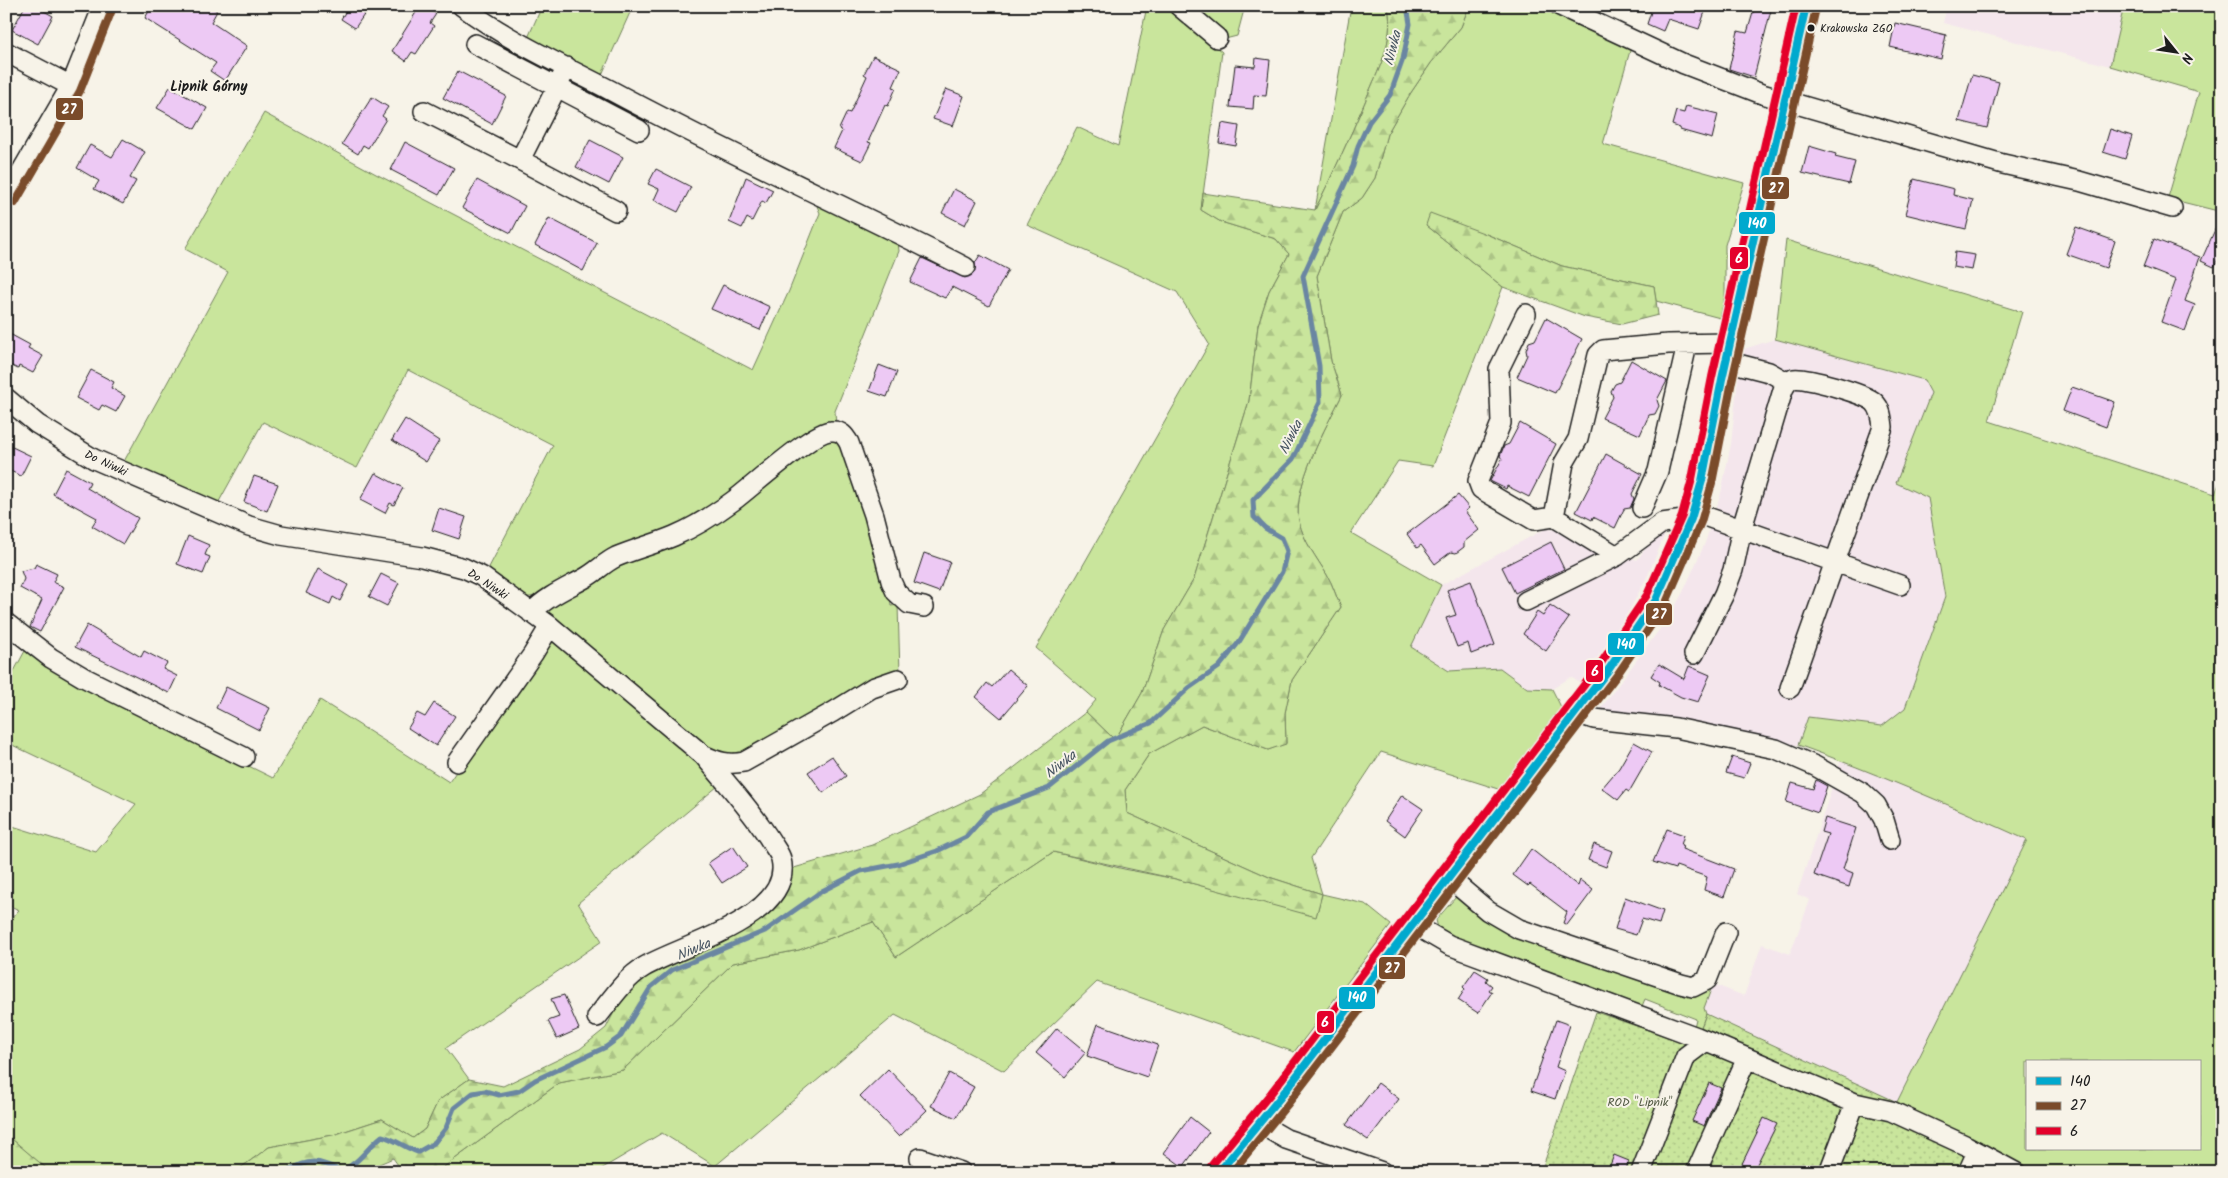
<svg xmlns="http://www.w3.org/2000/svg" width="2228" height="1178" viewBox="0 0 2228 1178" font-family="Kalam,sans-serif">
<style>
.built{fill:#f4e6ec}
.grass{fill:#c9e59c;stroke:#72805c;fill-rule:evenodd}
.forest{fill:url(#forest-firs);stroke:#72805c}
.park{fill:url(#park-dots);stroke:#72805c}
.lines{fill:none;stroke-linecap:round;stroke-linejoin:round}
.stream{stroke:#6b86a2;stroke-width:5}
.building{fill:#edc9f4;stroke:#1c1c1c}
.minor-casing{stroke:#1c1c1c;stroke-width:22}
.major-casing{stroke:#1c1c1c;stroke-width:28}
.minor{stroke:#f7f3e8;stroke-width:19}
.major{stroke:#fbdf96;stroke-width:24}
.bus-1-casing{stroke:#f7f3e8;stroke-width:11}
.bus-2-casing{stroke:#f7f3e8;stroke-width:11}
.bus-3-casing{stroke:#f7f3e8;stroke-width:11}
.bus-1{stroke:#00a9ce;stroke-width:8}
.bus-2{stroke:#7a4b2a;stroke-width:8}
.bus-3{stroke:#e4002b;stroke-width:8}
.bus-dot{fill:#1c1c1c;stroke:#f7f3e8;stroke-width:2}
.labels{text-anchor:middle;stroke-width:4;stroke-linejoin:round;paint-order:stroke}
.bus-label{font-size:11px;fill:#1c1c1c;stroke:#f7f3e8;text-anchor:start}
.street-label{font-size:12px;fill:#1c1c1c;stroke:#f7f3e8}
.park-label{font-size:12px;fill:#505842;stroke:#f7f3e8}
.water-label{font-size:14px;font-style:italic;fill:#44515f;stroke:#f7f3e8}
.neighbourhood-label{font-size:14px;font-weight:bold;fill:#1c1c1c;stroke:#f7f3e8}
.line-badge{stroke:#f7f3e8;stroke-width:2}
.badge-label{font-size:14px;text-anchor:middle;font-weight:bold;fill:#fff}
</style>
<defs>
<pattern id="forest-firs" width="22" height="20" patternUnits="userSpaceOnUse" patternTransform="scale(1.25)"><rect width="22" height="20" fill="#c9e59c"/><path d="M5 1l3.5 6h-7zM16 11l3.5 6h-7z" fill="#acc486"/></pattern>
<pattern id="park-dots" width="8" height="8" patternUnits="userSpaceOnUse" patternTransform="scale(1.25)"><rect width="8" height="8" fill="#c9e59c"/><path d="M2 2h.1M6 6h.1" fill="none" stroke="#acc486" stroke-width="1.8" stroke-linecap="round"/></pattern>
</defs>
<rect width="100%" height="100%" fill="#f7f3e8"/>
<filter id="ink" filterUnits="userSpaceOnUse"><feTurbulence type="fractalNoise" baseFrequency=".02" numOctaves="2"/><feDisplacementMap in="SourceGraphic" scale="10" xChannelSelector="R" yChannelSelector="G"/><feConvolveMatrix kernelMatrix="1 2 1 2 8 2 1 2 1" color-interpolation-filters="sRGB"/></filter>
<g filter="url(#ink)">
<path class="built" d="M1947,6H2124L2110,66L1943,23Z
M1775,339L1924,380L1931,393L1897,483L1928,497L1945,597L1905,708L1882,726L1808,717L1798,745H1777L1598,712L1671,614L1684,590L1705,543L1721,493L1731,444L1738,378L1744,349Z
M1668,527L1648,575L1629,611L1580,683L1571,677L1552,689L1527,688L1500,668L1449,671L1411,647L1441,585L1545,529L1563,530L1598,555L1518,595L1524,608L1629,557L1637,560L1655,535Z
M1841,760L1944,802L2027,840L1897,1102L1706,1014L1704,1008L1713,984L1744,996L1762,944L1790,954L1810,900L1797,894Z"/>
<path class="grass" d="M542,6H633L600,79L527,40Z
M1147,6H1166L1222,52L1201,210L1221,222L1276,239L1289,254L1269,291L1258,325L1249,401L1194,579L1164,630L1142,693L1115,740L1086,712L1096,700L1036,648L1209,344L1177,292L1027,225L1077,127L1118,146Z
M1185,6H1245L1237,36L1225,39Z
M1351,6H1388C1395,43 1378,69 1365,102C1349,139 1333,174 1315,210Z
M1469,6H1550L1632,44L1603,144L1744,183L1725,245V295L1720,318L1656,301L1654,286L1562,266L1486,234L1426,225L1503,287L1433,466L1398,461L1351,533L1441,585L1411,647L1449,671L1500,668L1527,688L1552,689L1561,707L1498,789L1381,752L1311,858L1322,894L1365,904L1391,925L1294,1052L1097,982L1004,1071L895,1015L715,1166L662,1133L596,1172H437L559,1083L623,1070L733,963L799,950L873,922L896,957L1053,852L1124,869L1176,879L1316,916L1322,894L1269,877L1127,813L1125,790L1149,754L1202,725L1268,750L1286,743L1285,713L1292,680L1341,607C1336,597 1333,585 1327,575C1317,558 1303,541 1299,521C1292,487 1327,425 1342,395L1331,361L1317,276L1343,212L1362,198L1375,178L1387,134L1410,94L1431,63L1461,27Z
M2124,6H2222V212L2182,202L2167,201L2199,92L2110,66Z
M264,113L376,174L753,370L789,291L820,213L817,206L820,202L898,243L899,251L835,411L836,425L728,499L539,596L520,598L485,575L553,445L408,370L357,468L263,422L216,507L122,465L228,272L185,249Z
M1786,240L2022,312L1989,421L2215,494L2222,476V1172H2037L1897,1102L2027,840C1952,806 1876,773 1798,745L1808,717L1882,726L1905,708L1945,597L1928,498L1896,483L1931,393L1924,380L1775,339ZM2027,1062H2199V1149H2027Z
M819,440H843L890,591L891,606L898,605L900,674L772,742L725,760L561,633L545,610L583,584L652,549Z
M557,641L700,759L718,786L578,903L602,941L446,1048L469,1079L438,1101L425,1129L413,1138L382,1119L333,1135L269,1147L235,1172H147L145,1169L138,1172H50L6,1134V924L19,910L6,904V824L96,852L136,804L6,742V686L26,649L76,681L273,778L320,700L449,782L543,646Z
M1456,897L1465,899L1484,914L1713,984L1704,1008L1706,1014L1699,1033L1693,1031L1696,1019L1645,999L1640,1011L1447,934L1438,928L1436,920Z"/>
<path class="forest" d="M1388,6H1469L1461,27L1431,63L1410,94L1387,134L1375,178L1362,198L1343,212L1317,276L1331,361L1342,395C1327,425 1292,487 1299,521C1303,541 1317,558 1327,575C1333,585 1336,597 1341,607L1292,680L1285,713L1286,744L1268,750L1202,725L1149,754L1125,790L1127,813L1269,877L1322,894L1316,917L1176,879L1053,852L896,957L873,922L799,950L733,963L623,1070L559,1083L437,1172H403L393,1158L361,1172H235L269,1147L333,1135L382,1119L413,1138L425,1129L438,1101L469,1079L503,1086L580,1049L606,1028L625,990L788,881L794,868L872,845L980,794L1086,712L1115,740L1142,693L1164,630L1194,579L1249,401L1258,325L1269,291L1289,254L1276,239L1221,222L1201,210L1203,193L1315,210C1333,174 1349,139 1365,102C1378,69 1395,43 1388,6Z
M1430,213L1486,234L1562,266L1654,286L1658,315L1622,324L1585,317L1503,287L1426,225Z
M6,1134L46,1168L50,1172H6Z"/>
<path class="park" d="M1596,1012L1694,1046L1706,1014L1897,1102L2037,1172H1541Z"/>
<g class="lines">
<path class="stream" d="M287,1172C311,1157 318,1161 342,1171C360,1162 366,1149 382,1136C395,1139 405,1148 418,1152L434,1143L446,1128L454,1108L473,1093L485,1091L499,1095L519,1091L535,1080L606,1047L621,1036L651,987L672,970L765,931L822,891L861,871L898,864L937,851L966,837L988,812L1049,788L1108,741L1151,723L1189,688L1219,667L1239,642L1282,572L1287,551L1282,538L1265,528L1254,517L1253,500L1293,459L1320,402L1319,366L1303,276L1353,166L1358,146L1369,122L1390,95L1403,59L1410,24L1407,6"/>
</g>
<path class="building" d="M25,6H35L53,16L38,44L12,30Z
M152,6H209L217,11L211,22L247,46L225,81L210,71L216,63L145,18Z
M349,6H370L355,28L341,19Z
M420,6H424L436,14L430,23L434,26L416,54L412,52L406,61L392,51Z
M1639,6H1707L1699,29L1668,19L1663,31L1647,24L1651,12Z
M1755,6H1772L1754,77L1729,69L1738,31L1747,33Z
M1895,23L1946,35L1941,59L1890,47Z
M873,56L901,69L893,87L896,88L888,106L885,105L868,142L871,143L862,161L834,148L842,131L839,129L847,112L850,113L867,76L864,74Z
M1256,58L1270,60L1266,96L1254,95L1253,109L1230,107L1235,65L1255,67Z
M458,71L506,96L492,124L443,98Z
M1972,75L1999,82L1987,128L1959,121Z
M170,87L207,108L195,129L157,108Z
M946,89L964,96L953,126L933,119Z
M372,97L388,107L382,116L386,119L368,148L363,145L358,154L342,144Z
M1686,106L1718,114L1712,139L1680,130V128L1672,125L1676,111L1684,113Z
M1222,123L1239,126L1236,146L1219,143Z
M2110,129L2132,136L2125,159L2103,152Z
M123,139L145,152L130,178L136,181L123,204L94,189L99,181L77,168L90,145L112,157Z
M590,140L623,157L609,184L576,167Z
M405,142L454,168L439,195L391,170Z
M1809,146L1836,154L1835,157L1855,162L1849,184L1802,173Z
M656,169L691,187L678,212L654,200L659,189L648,184Z
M746,177L773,190L766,203L762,201L752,221L747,218L742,228L729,222Z
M1914,179L1954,189L1953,195L1973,200L1966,229L1905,214Z
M477,180L525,206L511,233L462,208Z
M954,189L977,201L965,225L942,213Z
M2222,214V250L2214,267L2201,261Z
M549,218L597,243L583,271L535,245Z
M2076,227L2115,241L2106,268L2066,254Z
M2154,239L2200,257L2185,301L2195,305L2185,331L2161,322L2176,280L2143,267Z
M1955,252L1975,255L1972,270L1953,267Z
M980,255L1008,270L989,306L952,287L945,298L910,282L922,258L965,278L975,272V263Z
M723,285L770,307L760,330L711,309Z
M1546,318L1582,339L1555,393L1517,377L1527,355L1526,350L1529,342L1535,340Z
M6,332L30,345L28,348L43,356L33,373L19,366L18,369L6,363Z
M1631,360L1667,381L1657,400L1659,406L1655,414L1649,415L1640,435L1602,418L1613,397L1611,391L1615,384L1620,382Z
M879,365L897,372L887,397L869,391Z
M91,370L114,382L111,388L125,396L116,412L102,405L99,410L76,398Z
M2072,387L2115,402L2106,427L2063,411Z
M405,419L439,441L426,462L392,440Z
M1520,423L1556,444L1529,497L1507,486L1506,489L1490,481L1502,459L1500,456L1504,446L1509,444Z
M6,444L31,456L21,476L6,469Z
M1606,454L1642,474L1632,494L1634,499L1630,508L1624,509L1615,528L1593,517L1592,520L1576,512Z
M66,469L90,482L87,488L138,518L123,544L92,526L97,518L53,494Z
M375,473L403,488L394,505L390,503L385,513L360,500Z
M254,476L278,484L267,511L244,502Z
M1458,495L1469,508L1465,511L1479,530L1464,542V547L1456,553L1451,552L1435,564L1421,545L1417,548L1407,534Z
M439,508L466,517L459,539L432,530Z
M188,536L209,545L205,555L210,557L203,574L177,564Z
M1551,542L1564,569L1515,593L1502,567Z
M924,553L950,562L939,592L914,583Z
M36,564L57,574L53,582L64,587L40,632L30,627L42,600L20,588L24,579L21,571L34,568Z
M318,569L348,585L340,601L333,597L330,604L306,593Z
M381,574L399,583L387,606L369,597Z
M1471,581L1495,645L1471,654L1468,643L1457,647L1446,618L1456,615L1447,590Z
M1550,605L1569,618L1546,651L1523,634L1537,612L1543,616Z
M87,625L141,657L144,651L167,663L163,669L177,676L169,693L75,647Z
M1659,664L1684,679L1689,666L1710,675L1698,702L1681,697L1659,685L1660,682L1651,676Z
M1008,669L1028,686L1001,718L976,697L987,683L992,687Z
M226,687L270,708L259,730L216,708Z
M434,703L455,716L436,746L408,728L417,713L425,717Z
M1634,742L1652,752L1629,792L1626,790L1618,800L1602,788L1619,768Z
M832,756L846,776L823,793L808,772Z
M1732,757L1750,763L1744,778L1726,773Z
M1816,780L1827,786L1818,813L1786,802L1792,783L1813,789Z
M1402,795L1423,809L1405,836L1385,821Z
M1825,818L1856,828L1843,869L1853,873L1849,887L1814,875L1828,834L1821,832Z
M1667,829L1684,835L1681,845L1683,846L1682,849L1734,869L1724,897L1704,890L1707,877L1676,866L1675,869L1653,862Z
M1594,844L1612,851L1606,867L1588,860Z
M733,846L747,867L722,883L708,863Z
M1531,849L1578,886L1580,880L1593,890L1567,925L1563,923L1567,912L1530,884L1528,886L1513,875Z
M1625,897L1663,911L1659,924L1642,919L1636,935L1615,929Z
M1475,970L1488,978L1486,981L1492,986L1489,990L1492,992L1478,1013L1458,1000L1465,989L1463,987Z
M564,995L579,1029L557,1039L548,1021L559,1017L551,999Z
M1556,1020L1570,1025L1556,1067L1565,1071L1555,1099L1531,1091Z
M1098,1024L1158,1045L1147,1077L1087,1056Z
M1057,1028L1086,1052L1065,1077L1036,1053Z
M888,1069L927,1110L899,1137L860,1096Z
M949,1073L974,1087L956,1118L931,1106Z
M1378,1083L1399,1099L1368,1140L1346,1125Z
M1709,1083L1721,1088L1704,1126L1692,1121Z
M1190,1117L1209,1132L1183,1167L1164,1153Z
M1764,1118L1777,1124L1753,1172H1738Z
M1614,1155L1629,1161L1625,1172L1609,1168Z"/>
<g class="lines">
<g class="minor-casing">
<path id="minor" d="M462,6C507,40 560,64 610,90C727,153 847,207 965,267
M1179,6L1217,38
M1560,6L1684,64L1762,94L2003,164L2079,181L2172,208
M475,44L639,130
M6,52L71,86
M567,67L520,160L616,211
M424,111L520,160
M6,198L71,86L103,6
M1526,314L1499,369L1501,423L1478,481L1481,489L1534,520L1554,517L1617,556
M1726,361L1769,372L1787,382
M6,398L37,424L94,459L249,526L281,535L422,557L464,568L481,576L550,626L703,755C718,762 728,765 744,762L833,712L872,688L898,679
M1642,508L1658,471L1687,345
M1693,512L1900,585
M1554,517L1564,463L1578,439L1598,355L1603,350L1668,344L1730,343
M1526,601L1617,556L1662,523L1691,519
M531,613C546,597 565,589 585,578C596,572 604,563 616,557C635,549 655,544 674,536C695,527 714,515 733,501C751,488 813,431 831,431C841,430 845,436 849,443L874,515L891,581L896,592L909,604L924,607
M6,623L51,658L83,677L244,757
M1694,654L1724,594L1733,570L1742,528L1783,390C1785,386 1787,381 1793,379C1804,376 1865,394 1874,402C1881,408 1882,418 1883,427L1790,688
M1575,713L1594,719L1676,728L1776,749L1815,766L1863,793L1876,805L1884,820L1890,840
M457,762L533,654L550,626
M1449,878L1488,911L1519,929L1681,984L1693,987L1707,980L1726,932
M1413,924L1449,945L1697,1037L1855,1103L1891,1111L1967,1146L2015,1172
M597,1017C611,1000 625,978 644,967C681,945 795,917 781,859C780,854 775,848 772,843C753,812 727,784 704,756
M1260,1124L1286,1139L1382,1172
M920,1158L961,1172
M1641,1172L1686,1056L1706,1041
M1696,1172L1747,1058
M1829,1172L1855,1103
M1968,1172L1977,1152"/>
</g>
<g class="major-casing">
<path id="major" d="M1219,1172L1279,1099L1609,669L1656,600L1678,552L1691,519L1702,481L1722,379L1806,6"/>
</g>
<use href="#minor" class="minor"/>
<use href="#major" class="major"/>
<g class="bus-1-casing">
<path id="bus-1" d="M1219,1172L1279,1099L1609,669L1656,600L1691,519L1702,481L1722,379L1806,6"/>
</g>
<g class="bus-2-casing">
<path id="bus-2" d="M15,203L80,91L112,10
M1232,1172L1287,1105L1617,675L1665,605L1701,522L1712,483L1732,381L1816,8"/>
</g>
<g class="bus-3-casing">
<path id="bus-3" d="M1211,1166L1271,1093L1601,663L1647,595L1682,516L1692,479L1712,377L1796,6"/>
</g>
<use href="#bus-1" class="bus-1"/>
<use href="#bus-2" class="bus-2"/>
<use href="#bus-3" class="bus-3"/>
</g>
</g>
<circle class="bus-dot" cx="1811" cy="28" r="4.5"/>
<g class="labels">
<g class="bus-label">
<text x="1820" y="32">Krakowska ZGO</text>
</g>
<g class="street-label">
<text transform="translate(106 463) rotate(25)" y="4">Do Niwki</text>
<text transform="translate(488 584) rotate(33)" y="4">Do Niwki</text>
</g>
<g class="park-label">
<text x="1640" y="1106">ROD "Lipnik"</text>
</g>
<g class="water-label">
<text transform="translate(1392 48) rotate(-76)" y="5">Niwka</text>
<text transform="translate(1290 437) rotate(-63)" y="5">Niwka</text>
<text transform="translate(1060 764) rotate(-38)" y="5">Niwka</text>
<text transform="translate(693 949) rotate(-23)" y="5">Niwka</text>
</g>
<g class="neighbourhood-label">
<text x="209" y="91">Lipnik Górny</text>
</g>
</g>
<g class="line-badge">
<rect x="55" y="97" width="29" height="24" rx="5" fill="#7a4b2a"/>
<rect x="1761" y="176" width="29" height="24" rx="5" fill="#7a4b2a"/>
<rect x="1738" y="211" width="38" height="24" rx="5" fill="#00a9ce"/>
<rect x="1729" y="246" width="20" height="24" rx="5" fill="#e4002b"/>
<rect x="1645" y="602" width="28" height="24" rx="5" fill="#7a4b2a"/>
<rect x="1607" y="632" width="38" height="24" rx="5" fill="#00a9ce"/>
<rect x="1585" y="659" width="19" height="24" rx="5" fill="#e4002b"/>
<rect x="1378" y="956" width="28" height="24" rx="5" fill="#7a4b2a"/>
<rect x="1338" y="986" width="38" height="24" rx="5" fill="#00a9ce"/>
<rect x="1316" y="1010" width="19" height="24" rx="5" fill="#e4002b"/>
</g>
<g class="badge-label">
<text x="69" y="114">27</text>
<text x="1776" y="193">27</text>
<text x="1757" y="228">140</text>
<text x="1739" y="263">6</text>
<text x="1659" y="619">27</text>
<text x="1626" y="649">140</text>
<text x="1595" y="676">6</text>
<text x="1392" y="973">27</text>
<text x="1357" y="1002">140</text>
<text x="1325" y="1027">6</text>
</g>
<rect width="2228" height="1178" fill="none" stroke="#f7f3e8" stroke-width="25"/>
<rect x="12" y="12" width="2203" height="1153" fill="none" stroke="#1c1c1c" stroke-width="2" filter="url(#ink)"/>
<rect x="2026" y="1060" width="175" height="90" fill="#f7f3e8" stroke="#9f9d96"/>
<rect x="2036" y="1077" width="25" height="8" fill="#00a9ce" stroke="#9f9d96"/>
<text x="2070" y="1086" font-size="15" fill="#1c1c1c">140</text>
<rect x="2036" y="1102" width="25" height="8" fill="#7a4b2a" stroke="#9f9d96"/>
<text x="2070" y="1110" font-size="15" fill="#1c1c1c">27</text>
<rect x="2036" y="1127" width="25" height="8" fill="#e4002b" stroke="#9f9d96"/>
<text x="2070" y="1136" font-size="15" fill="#1c1c1c">6</text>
<g transform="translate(2176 52) rotate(120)" stroke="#f7f3e8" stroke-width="4" paint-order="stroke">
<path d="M0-4L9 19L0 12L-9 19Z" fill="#1c1c1c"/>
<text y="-8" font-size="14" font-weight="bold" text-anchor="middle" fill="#1c1c1c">N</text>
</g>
</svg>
